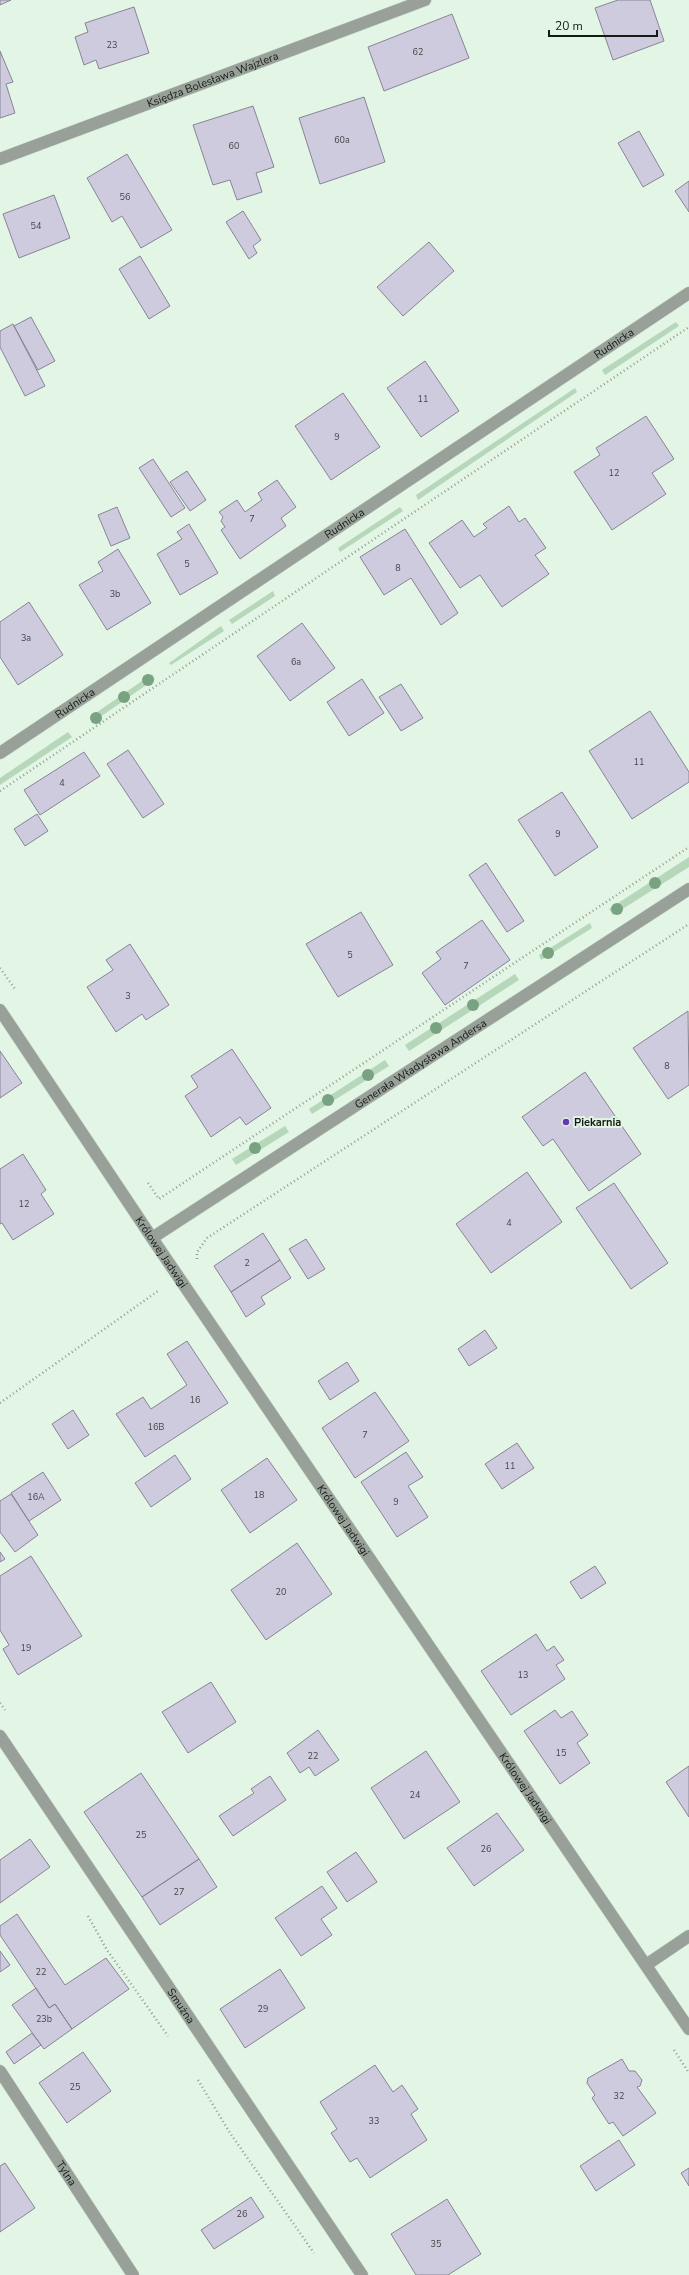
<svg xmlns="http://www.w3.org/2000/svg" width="689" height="2275" viewBox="0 0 689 2275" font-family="'Nunito Sans',sans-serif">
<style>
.green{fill:#b6d7ba}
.building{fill:#cfcbdf;stroke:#888497}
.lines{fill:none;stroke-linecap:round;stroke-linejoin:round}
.minor-casing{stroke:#c2d2c4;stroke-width:13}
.path{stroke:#919e92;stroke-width:2.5;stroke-dasharray:1 3;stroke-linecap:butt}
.minor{stroke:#98a099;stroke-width:12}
.tree{fill:#79a281}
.poi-dot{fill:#6439b1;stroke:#e3f5e5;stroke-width:1.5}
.labels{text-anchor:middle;stroke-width:4;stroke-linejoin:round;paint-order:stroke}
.number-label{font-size:9px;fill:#434748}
.street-label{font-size:11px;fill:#141b15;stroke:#e3f5e5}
.poi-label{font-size:11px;font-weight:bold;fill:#141b15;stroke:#e3f5e5;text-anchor:start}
</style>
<rect width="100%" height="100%" fill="#e3f5e5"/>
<path class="green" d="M676,322L679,326L605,375L602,370Z
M575,388L577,392L418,500L416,495Z
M400,507L403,511L340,552L338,548Z
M273,591L275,596L232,624L229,620Z
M221,626L224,631L171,665L169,663Z
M152,674L155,679L93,722L90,717Z
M68,732L72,737L0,785V778Z
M689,857V867L613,915L609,909Z
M590,923L592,928L541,960L539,955Z
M515,974L519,980L409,1051L405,1045Z
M385,1060L389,1066L312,1114L309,1109Z
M285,1126L289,1132L236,1165L232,1159Z"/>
<path class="building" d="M0,0H11L0,5Z
M618,0H650L664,41L613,60L595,8Z
M134,7L149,53L99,69L96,60L84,65L75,37L88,32L85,23Z
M452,14L469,58L384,91L368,47Z
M0,51L13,82L6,84L15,113L0,118Z
M364,97L385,162L320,184L299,118Z
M253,106L274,167L256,173L262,192L237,200L230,180L213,185L193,125Z
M639,131L664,175L643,187L618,143Z
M127,154L172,230L141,248L122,216L112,222L87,178Z
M689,181V212L675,191Z
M54,195L70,238L19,258L3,214Z
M243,211L261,240L253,246L257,253L249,259L226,222Z
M429,242L454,271L403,316L377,287Z
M140,256L170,306L149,319L119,269Z
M31,317L55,361L38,370L14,326Z
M13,324L45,386L25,396L0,347V331Z
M425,361L459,411L421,437L387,388Z
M343,393L380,447L331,480L295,426Z
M646,416L674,459L652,473L666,494L612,530L574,472L600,455L596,448Z
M153,459L185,508L171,517L139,468Z
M187,471L206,500L190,511L170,482Z
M277,480L296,507L281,518L286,526L240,559L221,530L225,527L221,521L223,517L219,512L237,500L245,512L262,500L258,493Z
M509,506L519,522L525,518L546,548L535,555L549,574L502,607L480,575L460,588L429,543L462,520L474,537L487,528L483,524Z
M117,507L130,538L111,546L98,515Z
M189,524L218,573L180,595L157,554L182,539L177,532Z
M405,529L458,613L441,625L411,578L384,595L360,557Z
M118,549L151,603L107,630L79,585L103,571L98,562Z
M29,602L63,655L18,685L0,657V622Z
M302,623L335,668L290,701L257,656Z
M362,679L384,713L349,736L327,702Z
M401,684L423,718L401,731L379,697Z
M650,711L689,772V782L632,819L589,751Z
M128,750L164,804L143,818L107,764Z
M84,752L100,776L40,815L24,790Z
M562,792L598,847L555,876L518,820Z
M37,814L48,831L25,846L14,829Z
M486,863L524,921L507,932L469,875Z
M361,912L393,965L338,997L306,944Z
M482,920L510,960L445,1005L422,973L441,959L436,952Z
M130,944L169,1005L146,1020L142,1014L116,1032L87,987L113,970L106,960Z
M688,1011L689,1085L668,1099L633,1048Z
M232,1049L271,1108L246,1125L240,1117L211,1137L185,1096L198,1087L191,1076Z
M0,1051L22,1083L0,1098Z
M585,1072L641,1154L589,1191L553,1139L543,1146L522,1117Z
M23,1154L46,1190L41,1194L54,1214L13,1240L2,1223L0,1224V1169Z
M527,1172L562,1222L491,1273L456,1224Z
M614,1183L668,1263L631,1289L576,1208Z
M263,1233L280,1260L231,1292L214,1266Z
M306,1239L325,1269L308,1279L289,1249Z
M280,1260L291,1278L261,1297L265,1304L246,1317L231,1292Z
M485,1330L497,1348L469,1366L458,1349Z
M187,1341L228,1403L145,1457L116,1414L143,1397L151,1409L187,1385L167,1354Z
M347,1362L359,1381L330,1400L318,1381Z
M375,1392L409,1441L355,1478L322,1428Z
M73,1410L89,1435L68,1449L52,1424Z
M517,1443L534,1468L502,1489L485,1464Z
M406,1452L423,1477L408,1486L428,1517L397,1537L361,1482Z
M175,1455L191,1479L151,1507L135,1483Z
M267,1458L297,1500L250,1533L221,1490Z
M43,1472L61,1500L29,1521L11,1493Z
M11,1494L38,1535L15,1552L0,1532V1501Z
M297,1543L332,1594L266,1640L231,1590Z
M0,1552L5,1559L0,1562Z
M31,1556L82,1636L18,1675L3,1649L9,1645L0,1630V1576Z
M595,1566L606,1583L581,1599L570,1582Z
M536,1634L547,1651L554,1646L564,1660L556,1665L565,1679L511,1715L481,1671Z
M211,1682L236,1722L188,1753L162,1712Z
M555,1710L561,1718L572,1711L588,1735L577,1743L590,1763L560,1784L524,1731Z
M318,1730L339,1760L315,1776L309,1767L300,1773L287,1753Z
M426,1751L460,1802L404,1839L371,1788Z
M689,1766V1817L666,1782Z
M141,1773L199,1859L142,1897L84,1812Z
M270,1776L286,1800L233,1836L219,1816L254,1793L251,1789Z
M497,1813L524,1850L474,1886L447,1848Z
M30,1839L50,1867L0,1903V1860Z
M356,1852L377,1882L347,1902L327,1872Z
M199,1859L217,1887L160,1925L142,1897Z
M322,1886L337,1908L321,1919L332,1935L301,1956L275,1918Z
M17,1914L65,1985L106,1958L129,1989L72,2029L55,2004L49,2008L0,1935V1926Z
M0,1951L10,1965L0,1972Z
M280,1969L305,2008L245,2048L220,2009Z
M36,1988L49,2008L55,2004L72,2029L44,2049L12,2005Z
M32,2033L41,2045L14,2064L6,2052Z
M83,2052L111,2091L67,2123L39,2083Z
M622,2059L629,2071H635L642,2080L640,2086L637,2087L656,2113L623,2136L613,2122L609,2124L592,2098L595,2095L587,2083L588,2078Z
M375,2065L393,2092L402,2085L418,2109L411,2114L427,2140L370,2178L357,2158L350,2162L331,2133L337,2129L320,2102Z
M619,2140L635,2165L596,2191L580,2166Z
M5,2163L35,2208L0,2232V2166Z
M689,2168V2186L681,2173Z
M251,2197L264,2217L214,2249L201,2230Z
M447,2199L481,2254L448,2275H416L391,2234Z"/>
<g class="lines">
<g class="minor-casing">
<g id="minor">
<path id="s1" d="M0,159L425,0"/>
<path id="s2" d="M0,753L689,293"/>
<path id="s3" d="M0,1010L152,1238L689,2029"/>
<path id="s4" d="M152,1238L689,889"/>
<path id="s5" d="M0,1736L362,2275"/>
<path d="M646,1965L689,1936"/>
<path id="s6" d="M0,2071L133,2275"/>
</g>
</g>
<path class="path" d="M0,791L689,327
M0,968L15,989
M148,1183L159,1199L689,847
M197,1259V1252L207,1238L689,924
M0,1403L158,1291
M0,1703L5,1710
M88,1916L107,1950L168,2036
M674,2050L689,2073
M198,2080L230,2133L314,2253"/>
<use href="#minor" class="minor"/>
</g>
<g class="tree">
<circle cx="148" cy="680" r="6"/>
<circle cx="124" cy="697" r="6"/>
<circle cx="96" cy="718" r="6"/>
<circle cx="655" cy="883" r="6"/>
<circle cx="617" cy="909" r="6"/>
<circle cx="548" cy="953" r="6"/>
<circle cx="473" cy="1005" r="6"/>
<circle cx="436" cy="1028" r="6"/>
<circle cx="368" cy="1075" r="6"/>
<circle cx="328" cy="1100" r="6"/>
<circle cx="255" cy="1148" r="6"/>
</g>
<circle class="poi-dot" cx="566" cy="1122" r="4"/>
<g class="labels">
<g class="number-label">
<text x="112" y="48">23</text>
<text x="418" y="55">62</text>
<text x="342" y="143">60a</text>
<text x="234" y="149">60</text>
<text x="125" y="200">56</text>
<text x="36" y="229">54</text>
<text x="423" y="402">11</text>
<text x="337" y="440">9</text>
<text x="614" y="476">12</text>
<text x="252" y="522">7</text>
<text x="187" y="567">5</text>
<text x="398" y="571">8</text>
<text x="115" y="597">3b</text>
<text x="26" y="641">3a</text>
<text x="296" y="665">6a</text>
<text x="639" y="765">11</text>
<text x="62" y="786">4</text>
<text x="558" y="837">9</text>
<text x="350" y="958">5</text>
<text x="466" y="969">7</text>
<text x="128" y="999">3</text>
<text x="667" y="1069">8</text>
<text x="24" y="1207">12</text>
<text x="509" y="1226">4</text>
<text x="247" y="1266">2</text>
<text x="195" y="1403">16</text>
<text x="156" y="1430">16B</text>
<text x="365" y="1438">7</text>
<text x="510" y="1469">11</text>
<text x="259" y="1498">18</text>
<text x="36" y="1500">16A</text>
<text x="396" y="1505">9</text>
<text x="281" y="1595">20</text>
<text x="26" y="1651">19</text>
<text x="523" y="1678">13</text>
<text x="561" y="1756">15</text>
<text x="313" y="1759">22</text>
<text x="415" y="1798">24</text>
<text x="141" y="1838">25</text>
<text x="486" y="1852">26</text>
<text x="179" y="1895">27</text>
<text x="41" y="1975">22</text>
<text x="263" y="2012">29</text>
<text x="44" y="2022">23b</text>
<text x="75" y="2090">25</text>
<text x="619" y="2099">32</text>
<text x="374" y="2124">33</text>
<text x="242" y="2217">26</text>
<text x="436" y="2247">35</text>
</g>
<g class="street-label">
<text dy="4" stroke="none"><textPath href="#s1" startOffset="227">Księdza Bolesława Wajzlera</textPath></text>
<text dy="4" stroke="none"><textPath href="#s2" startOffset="738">Rudnicka</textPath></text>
<text dy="4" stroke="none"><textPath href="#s2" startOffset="414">Rudnicka</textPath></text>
<text dy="4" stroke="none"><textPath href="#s2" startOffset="90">Rudnicka</textPath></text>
<text dy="4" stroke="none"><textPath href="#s4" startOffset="320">Generała Władysława Andersa</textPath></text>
<text dy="4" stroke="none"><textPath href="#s3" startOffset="291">Królowej Jadwigi</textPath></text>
<text dy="4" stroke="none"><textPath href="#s3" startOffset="615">Królowej Jadwigi</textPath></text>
<text dy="4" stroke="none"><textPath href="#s3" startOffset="939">Królowej Jadwigi</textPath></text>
<text dy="4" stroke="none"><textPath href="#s5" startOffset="325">Smużna</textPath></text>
<text dy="4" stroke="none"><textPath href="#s6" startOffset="122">Tylna</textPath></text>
</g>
<g class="poi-label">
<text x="574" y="1126">Piekarnia</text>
</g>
</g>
<path d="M549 30v6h108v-6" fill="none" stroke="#141b15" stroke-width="2"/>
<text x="555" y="30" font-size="12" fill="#141b15" stroke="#e3f5e5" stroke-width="3" paint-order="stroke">20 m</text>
</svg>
